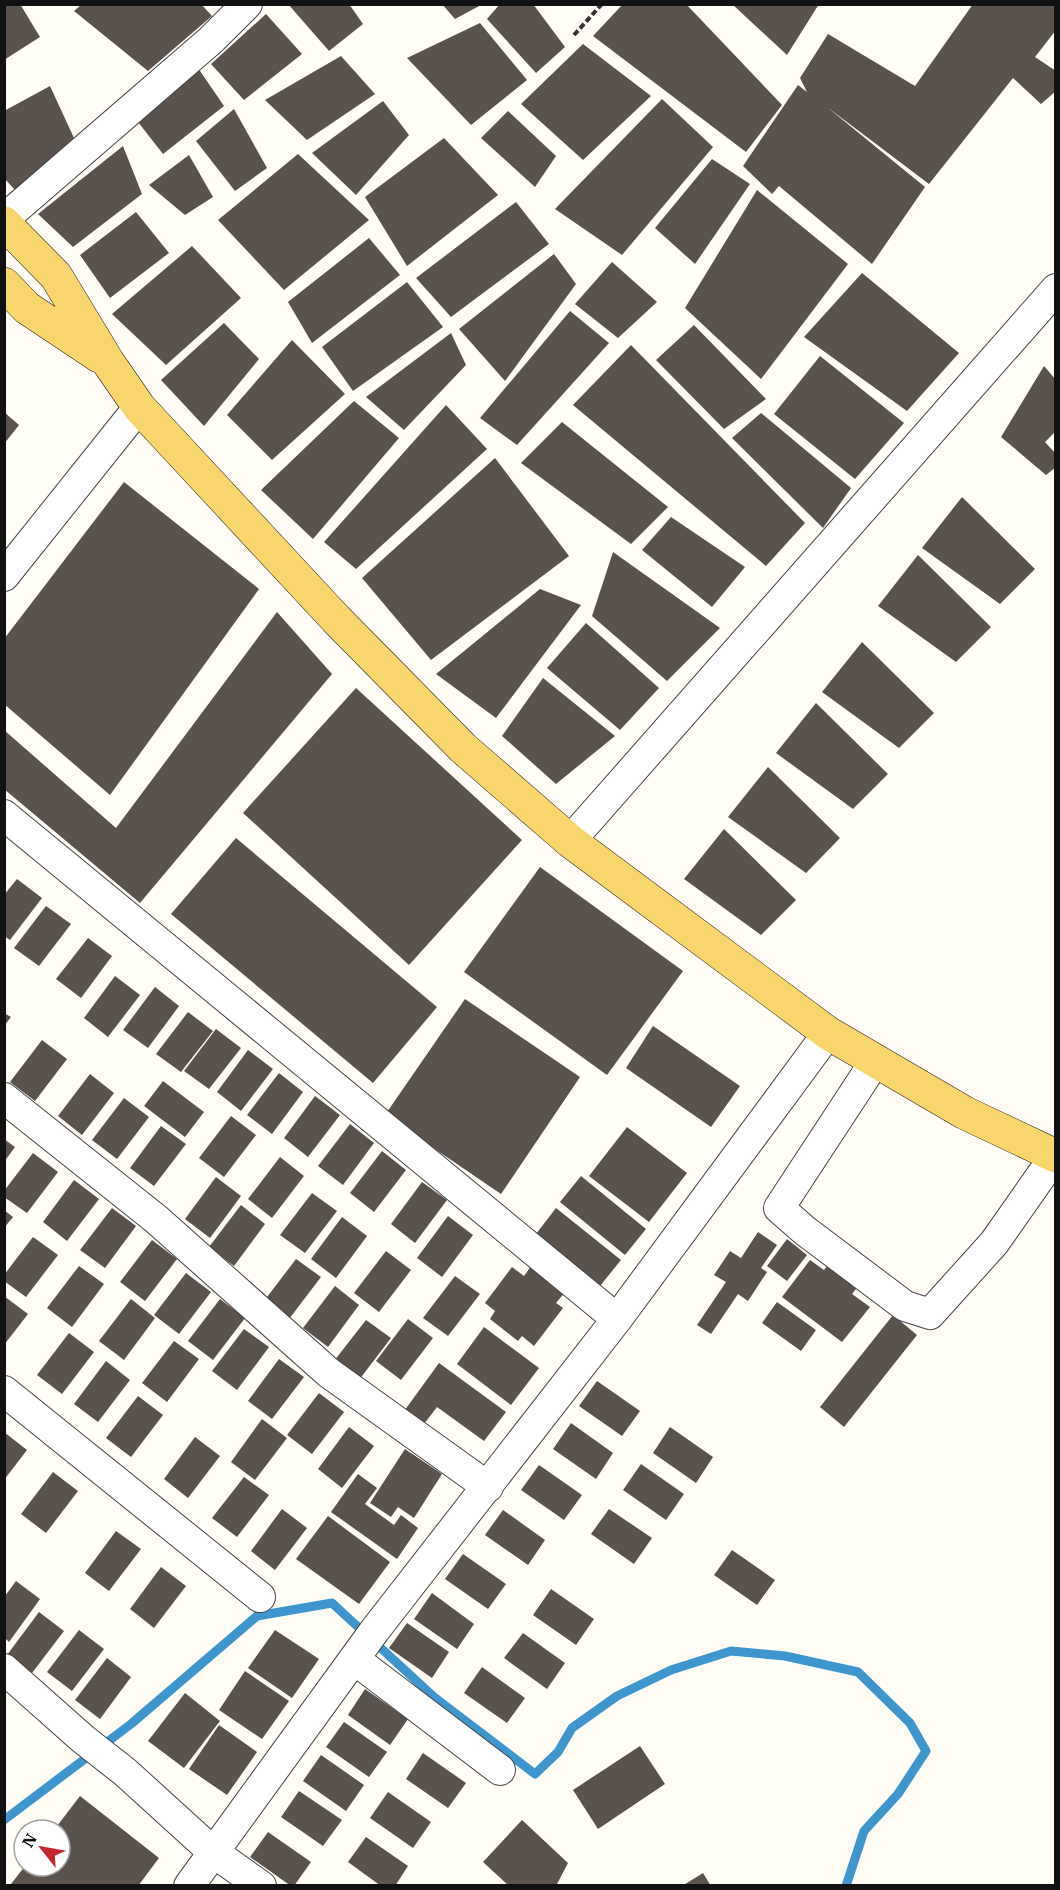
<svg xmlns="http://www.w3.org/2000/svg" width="1060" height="1890" viewBox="0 0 1060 1890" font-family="'IBM Plex Serif',serif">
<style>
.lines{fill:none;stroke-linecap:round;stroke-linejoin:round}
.stream{stroke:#3f96cf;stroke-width:9}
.building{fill:#5a524d}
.minor-casing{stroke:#444;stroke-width:32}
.major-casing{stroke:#222;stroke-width:34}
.path{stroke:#333;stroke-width:4;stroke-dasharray:6 3;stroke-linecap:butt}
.minor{stroke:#fff;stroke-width:30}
.major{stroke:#f9d66b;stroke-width:33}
</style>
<rect width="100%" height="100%" fill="#fffdf5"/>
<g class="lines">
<path class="stream" d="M4,1820L131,1724L257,1616L332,1603L434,1697L535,1774L558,1752L572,1728L617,1696L671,1670L731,1651L785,1656L858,1672L910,1723L926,1751L898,1794L864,1831L846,1886"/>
</g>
<path class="building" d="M4,4H20L40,37L4,60Z
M82,4H201L212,16L148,71L74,11Z
M288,4H349L363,24L329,51Z
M442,4H483L455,19Z
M500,4H533L565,47L536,73L487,19Z
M623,4H686L782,105L746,152L593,36Z
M732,4H819L787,55Z
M973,4H1056V30L1035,57L1056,71V91L1041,104L1013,78L929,184L827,107L925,187L872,264L779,186L772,194L743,166L798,85L807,92L800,78L828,34L915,86Z
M266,14L302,54L244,100L211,64Z
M480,23L527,80L471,125L407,58Z
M583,44L651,96L583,160L521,104Z
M341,56L375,94L307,140L265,100Z
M198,68L224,106L163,154L138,122Z
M50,86L74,138L15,190L4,178V111Z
M662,99L713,147L622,255L555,209Z
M383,101L409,135L356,195L312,153Z
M234,109L267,168L235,191L196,141Z
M508,111L556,156L535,187L481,138Z
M444,138L498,195L407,266L365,197Z
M123,146L142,194L73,247L38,214Z
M298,154L369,220L284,290L218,220Z
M189,155L213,197L185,215L149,185Z
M712,159L750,184L695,264L655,228Z
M757,190L848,264L761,379L685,308Z
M516,202L549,244L451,317L416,278Z
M136,212L169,253L110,298L80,255Z
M369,238L400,275L312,343L288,302Z
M192,246L241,298L166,365L112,314Z
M554,254L576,284L505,381L459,329Z
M612,262L657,302L618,338L575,304Z
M862,273L959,353L907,411L804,337Z
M407,282L443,327L353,391L322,347Z
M570,311L609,343L517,445L480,418Z
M224,323L259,359L204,426L161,380Z
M694,325L766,399L724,429L656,360Z
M451,333L466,365L404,430L366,397Z
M292,340L345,394L272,460L227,415Z
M631,345L805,523L766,566L573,405Z
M820,356L904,423L855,479L774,414Z
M1044,366L1056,380V431L1045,442L1056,454V467L1046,475L1001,437Z
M354,401L399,438L313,539L261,490Z
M446,405L487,449L356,569L324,542Z
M4,412L19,425L4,444Z
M761,413L851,488L823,528L732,438Z
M562,422L668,507L631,544L521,463Z
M495,458L569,556L431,660L362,578Z
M124,482L259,589L110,795L4,704V639Z
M962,497L1035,569L1000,604L922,548Z
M671,517L745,567L712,607L642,550Z
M613,552L720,628L667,681L592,616Z
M918,555L991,627L956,662L878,606Z
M540,589L581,605L496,718L436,674Z
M277,612L332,674L140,903L4,789V730L116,828Z
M586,623L659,688L620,730L547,668Z
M862,642L934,713L899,748L822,692Z
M543,678L615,736L556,784L502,736Z
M356,688L522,840L409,965L243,813Z
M816,703L888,774L853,809L776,753Z
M768,767L840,838L806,873L728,817Z
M724,829L796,900L761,935L684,879Z
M236,838L437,1007L373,1083L171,914Z
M540,867L683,971L607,1075L464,972Z
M17,879L42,898L10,940L4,936V895Z
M46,906L71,924L39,966L14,948Z
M88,938L112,956L81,998L56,979Z
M115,976L140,995L108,1037L84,1018Z
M155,987L179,1006L148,1048L123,1030Z
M465,999L580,1077L501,1194L385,1115Z
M188,1012L213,1031L181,1072L156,1054Z
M4,1013L11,1017L4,1026Z
M653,1026L740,1086L711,1127L626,1068Z
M216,1029L241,1048L209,1089L184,1071Z
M42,1040L67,1059L35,1101L10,1082Z
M248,1050L273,1069L241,1111L217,1092Z
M279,1073L303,1092L272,1134L247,1115Z
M90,1074L114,1093L82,1135L58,1116Z
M163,1081L204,1112L185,1137L144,1106Z
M315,1096L340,1115L308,1157L284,1138Z
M124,1098L149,1117L117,1159L92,1140Z
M231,1116L256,1135L224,1177L199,1158Z
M350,1124L374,1143L343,1185L318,1166Z
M161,1126L186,1144L154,1186L130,1168Z
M627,1127L687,1173L649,1222L589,1176Z
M4,1139L15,1147L4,1162Z
M382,1151L406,1170L374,1212L350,1193Z
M33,1153L58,1172L27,1213L4,1197V1191Z
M280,1157L304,1176L272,1218L248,1199Z
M581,1176L646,1229L625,1255L560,1202Z
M216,1177L241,1196L210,1238L185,1219Z
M74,1180L99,1199L67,1241L43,1222Z
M422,1182L447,1200L415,1243L391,1224Z
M312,1193L337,1211L305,1253L280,1235Z
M241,1205L265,1224L234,1266L209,1247Z
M112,1208L136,1226L105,1268L80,1250Z
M556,1208L621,1260L600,1286L536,1234Z
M4,1210L13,1217L4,1228Z
M448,1216L473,1235L442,1277L417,1258Z
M342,1217L367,1236L336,1278L311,1259Z
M758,1232L777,1245L761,1268L767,1272L748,1301L738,1294L711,1334L697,1325L726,1282L714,1275L730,1251L741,1258Z
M33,1237L58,1255L26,1297L4,1281V1275Z
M787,1239L807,1255L787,1281L767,1266Z
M152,1240L177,1259L145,1301L120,1282Z
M386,1251L411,1270L379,1312L354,1293Z
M833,1258L862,1281L852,1294L870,1307L842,1342L782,1297L810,1260L824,1270Z
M296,1259L321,1277L289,1319L264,1301Z
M532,1265L566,1291L556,1303L563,1308L534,1346L522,1336L518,1341L490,1319L495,1311L485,1303L512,1267L524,1276Z
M79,1266L104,1284L72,1327L47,1308Z
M186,1273L211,1292L179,1334L154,1315Z
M455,1276L480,1294L448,1336L423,1318Z
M335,1286L359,1305L328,1347L303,1328Z
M4,1296L28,1314L4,1345Z
M131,1299L155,1318L124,1360L99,1341Z
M220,1299L245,1318L213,1360L188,1341Z
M777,1302L816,1330L801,1351L762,1323Z
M893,1315L917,1335L844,1427L820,1407Z
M408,1319L433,1338L401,1380L376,1361Z
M366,1320L391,1338L359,1380L334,1361Z
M484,1327L539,1368L511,1405L457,1364Z
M244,1329L269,1347L237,1390L212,1371Z
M69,1333L94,1352L62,1394L37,1375Z
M174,1341L199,1359L167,1402L142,1383Z
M279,1359L304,1377L272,1419L248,1401Z
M106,1361L130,1380L98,1422L74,1404Z
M439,1363L506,1412L484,1441L437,1407L421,1428L402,1414Z
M597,1381L640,1411L622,1436L579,1406Z
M319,1393L344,1412L312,1454L287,1435Z
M138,1396L163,1415L131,1457L106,1438Z
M262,1419L287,1438L255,1480L231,1462Z
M571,1423L613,1453L596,1479L553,1449Z
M349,1427L374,1446L342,1488L318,1469Z
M670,1427L713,1457L696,1483L653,1453Z
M4,1432L27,1450L4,1480Z
M195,1437L220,1456L188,1498L164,1479Z
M405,1449L442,1474L414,1518L398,1507L391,1517L370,1503Z
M641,1464L684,1494L666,1520L623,1490Z
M539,1465L582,1495L564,1520L521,1490Z
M53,1472L78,1491L46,1533L21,1514Z
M358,1474L377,1488L365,1504L394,1525L401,1515L418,1528L397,1559L331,1512Z
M244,1477L269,1495L237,1537L212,1518Z
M282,1509L307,1528L275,1570L251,1551Z
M609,1509L652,1538L634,1564L591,1534Z
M503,1510L545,1540L528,1565L485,1535Z
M328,1516L390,1562L359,1604L296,1559Z
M116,1531L141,1549L109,1591L85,1573Z
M732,1550L775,1580L757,1605L714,1575Z
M463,1554L506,1584L488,1609L445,1579Z
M161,1567L186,1586L154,1628L130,1609Z
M16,1581L40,1599L9,1642L5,1638V1596Z
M551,1589L594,1619L576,1645L533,1615Z
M432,1593L474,1624L457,1649L414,1619Z
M39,1612L64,1631L32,1673L7,1655Z
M407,1623L449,1652L432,1678L389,1648Z
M79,1630L104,1649L72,1691L47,1672Z
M275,1630L319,1659L292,1698L248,1668Z
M523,1633L565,1663L547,1689L504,1658Z
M107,1658L131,1677L100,1719L75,1700Z
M482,1667L525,1698L507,1723L464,1693Z
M245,1671L289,1701L262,1739L219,1710Z
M365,1689L408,1719L390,1745L348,1715Z
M185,1693L220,1721L184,1768L148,1741Z
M344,1722L387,1752L369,1777L326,1747Z
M219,1725L257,1752L227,1795L189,1769Z
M640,1746L665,1784L598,1829L573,1790Z
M423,1753L466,1783L448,1808L406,1779Z
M321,1755L364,1785L346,1811L303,1781Z
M299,1791L342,1820L323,1846L281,1817Z
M388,1792L431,1822L413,1848L370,1818Z
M80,1796L159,1858L138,1886H12L11,1884L25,1866H60V1830H54Z
M522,1820L568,1863L556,1886H509L483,1862Z
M268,1832L311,1862L294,1886H291L250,1857Z
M366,1837L408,1866L395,1886H381L348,1862Z
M703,1873L711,1886H682Z"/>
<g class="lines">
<g class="minor-casing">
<path id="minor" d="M4,219L211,40L247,4
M4,576L139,407
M4,815L617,1319
M570,841L1056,289
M876,1060L779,1208L804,1230L905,1306L930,1314L994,1243L1055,1156
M4,1098L156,1219L329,1373L488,1487
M4,1391L260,1597
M354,1659L500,1770
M4,1669L83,1739L125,1772L213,1852L261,1886
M189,1886L375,1630L617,1319L828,1033"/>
</g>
<g class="major-casing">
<path id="major" d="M4,223L56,276L108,362L139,407L336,619L463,748L570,841L828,1033L965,1113L1056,1156
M4,284L27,308L99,356"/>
</g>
<path class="path" d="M574,35L602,4"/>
<use href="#minor" class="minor"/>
<use href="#major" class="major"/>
</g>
<rect width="1060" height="1890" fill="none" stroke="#111111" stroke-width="12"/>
<g transform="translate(42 1848) rotate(301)"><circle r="28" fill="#ffffff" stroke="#a0a0a0" stroke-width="1.5"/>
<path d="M0-4.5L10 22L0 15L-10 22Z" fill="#c4262e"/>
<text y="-9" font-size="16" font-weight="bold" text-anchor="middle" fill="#111111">N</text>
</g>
</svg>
